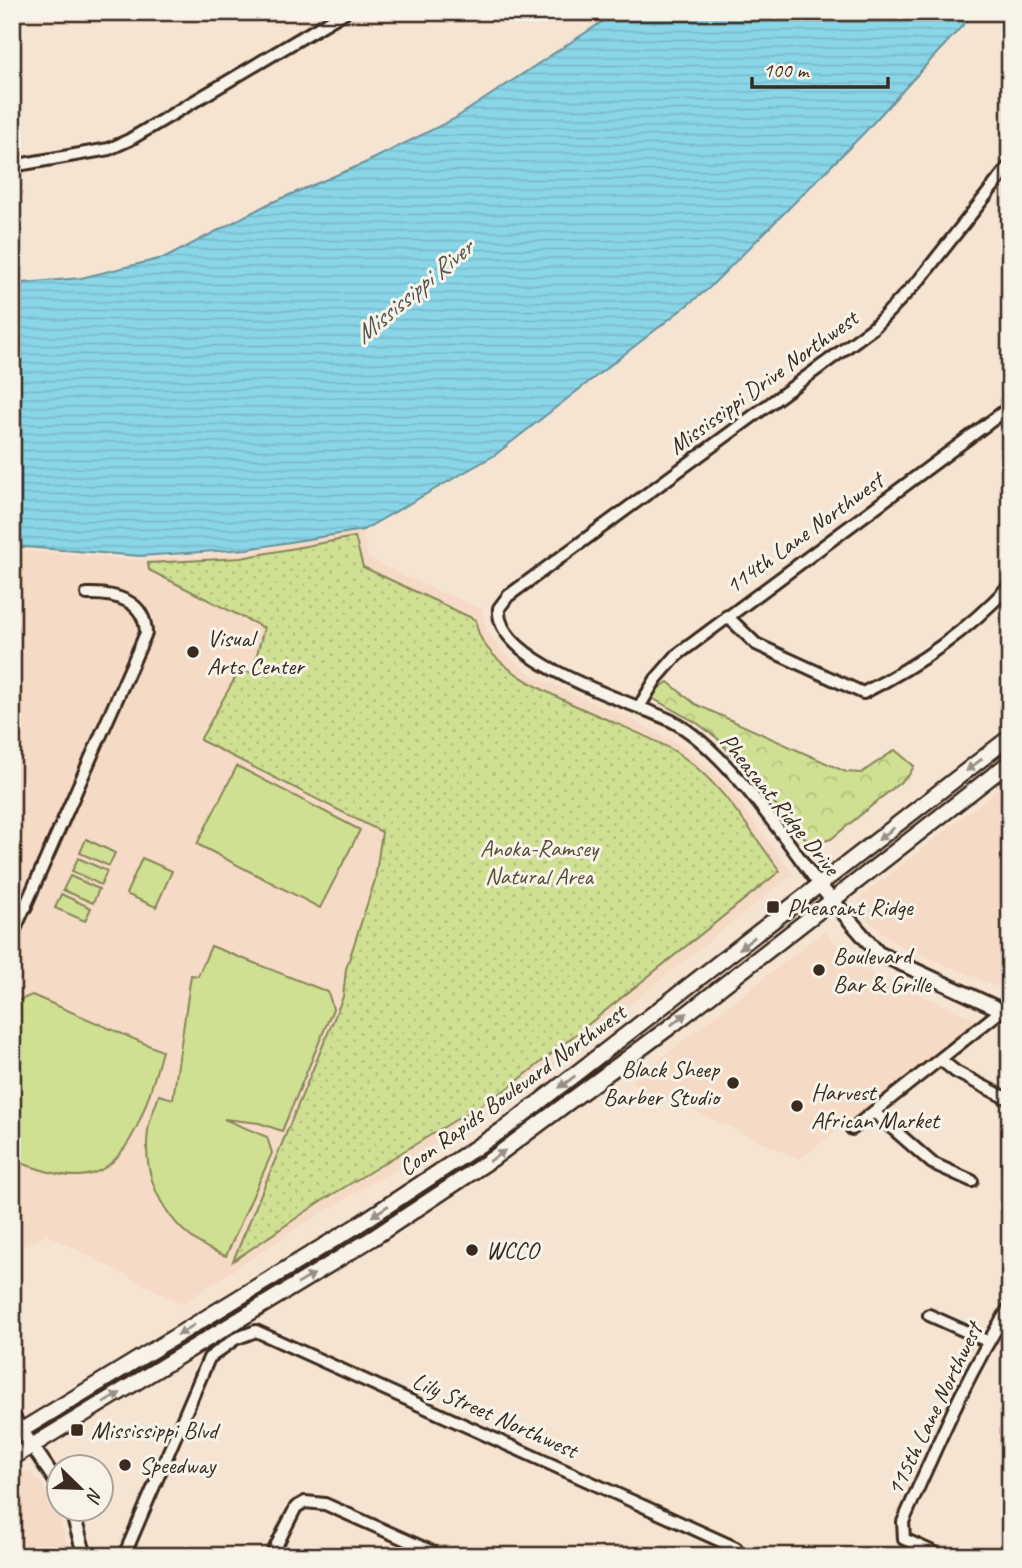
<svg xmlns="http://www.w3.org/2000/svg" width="1022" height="1568" viewBox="0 0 1022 1568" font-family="Caveat,sans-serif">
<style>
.built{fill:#f5dac5}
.grass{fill:url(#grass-dots);stroke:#868558;stroke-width:2}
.forest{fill:url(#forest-crowns);stroke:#868558;stroke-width:2}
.pitch{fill:#d0e093;stroke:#868558;stroke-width:2}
.water{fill:url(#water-rules);stroke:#6a9198;stroke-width:2}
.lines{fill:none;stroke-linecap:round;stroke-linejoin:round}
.minor-casing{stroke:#3b2a1e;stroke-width:16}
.tertiary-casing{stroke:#3b2a1e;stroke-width:18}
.secondary-casing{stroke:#3b2a1e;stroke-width:19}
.minor{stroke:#f7f3e8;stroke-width:10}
.tertiary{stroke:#f7f3e8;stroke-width:12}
.secondary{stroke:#f7f3e8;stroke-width:14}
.oneway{fill:#998e83}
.poi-dot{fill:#3b2a1e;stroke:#f7f3e8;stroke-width:2.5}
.labels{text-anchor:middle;stroke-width:6;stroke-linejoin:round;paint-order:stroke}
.street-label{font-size:24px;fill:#3b2a1e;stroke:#f7f3e8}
.poi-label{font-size:24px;fill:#3b2a1e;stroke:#f7f3e8;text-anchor:start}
.park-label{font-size:24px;fill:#594e35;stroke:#f7f3e8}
.water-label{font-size:26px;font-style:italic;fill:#4f5551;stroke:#f7f3e8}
</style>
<defs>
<pattern id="grass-dots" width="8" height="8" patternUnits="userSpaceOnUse" patternTransform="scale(1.75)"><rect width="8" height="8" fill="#d0e093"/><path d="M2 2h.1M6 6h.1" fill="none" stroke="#b4c07e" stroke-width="1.8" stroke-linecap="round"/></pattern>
<pattern id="forest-crowns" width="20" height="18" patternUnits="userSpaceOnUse" patternTransform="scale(1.75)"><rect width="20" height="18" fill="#d0e093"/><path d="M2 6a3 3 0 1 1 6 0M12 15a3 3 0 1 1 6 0" fill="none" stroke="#b4c07e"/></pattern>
<pattern id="water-rules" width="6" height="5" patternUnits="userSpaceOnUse" patternTransform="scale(1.75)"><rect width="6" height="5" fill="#8ad6e9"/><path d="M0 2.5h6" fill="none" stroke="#78b8c7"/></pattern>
</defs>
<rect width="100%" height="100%" fill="#f6e4d3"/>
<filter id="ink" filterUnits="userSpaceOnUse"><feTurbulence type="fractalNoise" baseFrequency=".0143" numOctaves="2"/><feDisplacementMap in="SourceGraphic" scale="14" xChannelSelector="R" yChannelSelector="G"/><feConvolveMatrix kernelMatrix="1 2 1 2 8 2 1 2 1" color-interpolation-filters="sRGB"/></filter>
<g filter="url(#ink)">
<path class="built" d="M363,530L368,557L403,576L482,609L487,631L502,652L535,677L633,720L685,748L725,784L793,874L519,1094L293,1231L182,1304L46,1234L12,1254V550L140,560L250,552Z
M1010,780V992L896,944L861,914L859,903L863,895Z
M824,931L861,968L977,1020L800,1159L630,1082Z
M28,1470L42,1485L60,1521L70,1556H12V1480Z"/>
<path class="grass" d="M355,537L363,567L476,620C478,683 632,722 679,754C721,782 750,831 780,871L510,1087L320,1202L233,1261L343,997L346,969L375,880L382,832L200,740L239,671L252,673L264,628L149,570L148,563L241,558Z"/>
<path class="forest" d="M668,682L695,704L846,772L861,773L895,750L914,766L909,775L831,839L811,845L717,738L697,723L652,698L657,689Z"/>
<path class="pitch" d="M237,766L360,830L320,908L197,844Z
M86,839L115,853L109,866L80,853Z
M78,858L107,871L101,885L72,871Z
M142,858L172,871L156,907L126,894Z
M70,876L99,889L93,903L63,890Z
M61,894L91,908L85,921L55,908Z
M211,946L328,992L333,1009L282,1131L259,1123L224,1119L267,1137L272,1153L226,1256C174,1238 141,1187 148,1131C149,1119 156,1106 159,1095L173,1099L191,975L198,976Z
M32,995L162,1051C151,1090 134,1166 87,1175C65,1180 33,1167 12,1160V1003Z"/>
<path class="water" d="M617,12H975L861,136L708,289L495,455L363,530L248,549L140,556L12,546V284L81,278L167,257L268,204L365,163L454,119Z"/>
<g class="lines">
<g class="minor-casing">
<path id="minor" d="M12,166L109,149L129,140L345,12
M727,616L756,644L863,693C920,664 966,632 1010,585
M639,707L656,679L677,655L1010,407
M820,886C783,836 724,747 670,720C629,701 494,662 499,608L508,596L873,328L920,279L1010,165
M12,901L26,907
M12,936L146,633C145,600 115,593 87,594
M941,1060L956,1072L1004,1097
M875,1113L932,1163L972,1181
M852,1129L1002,1010
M929,1315L987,1341
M124,1556L209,1358L235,1339L256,1331L736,1548L733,1556
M271,1556L296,1507L305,1502L325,1504L442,1556
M942,1556L904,1539L903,1522C936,1448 967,1374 1010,1306"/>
</g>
<g class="tertiary-casing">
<path id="tertiary" d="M820,886L878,953L1010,1014
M12,1416L60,1487
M71,1508L85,1556"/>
</g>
<g class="secondary-casing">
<path id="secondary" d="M12,1436L358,1225L507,1127L1010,737
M12,1458L373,1238L492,1159L671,1026L1010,762"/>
</g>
<use href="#minor" class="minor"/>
<use href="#tertiary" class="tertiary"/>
<use href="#secondary" class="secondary"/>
</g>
<defs><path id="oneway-solid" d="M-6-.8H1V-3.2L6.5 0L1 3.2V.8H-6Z" transform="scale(1.75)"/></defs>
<g class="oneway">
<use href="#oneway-solid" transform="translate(974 765) rotate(142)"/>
<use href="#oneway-solid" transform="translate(886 834) rotate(142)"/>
<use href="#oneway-solid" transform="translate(747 943) rotate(142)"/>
<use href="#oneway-solid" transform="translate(679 1019) rotate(-38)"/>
<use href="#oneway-solid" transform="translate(567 1082) rotate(143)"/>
<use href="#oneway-solid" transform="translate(497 1156) rotate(-35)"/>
<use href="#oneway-solid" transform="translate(380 1211) rotate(147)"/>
<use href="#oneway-solid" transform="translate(306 1279) rotate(-31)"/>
<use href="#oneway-solid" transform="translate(186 1330) rotate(148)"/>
<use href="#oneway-solid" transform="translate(112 1398) rotate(-31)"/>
</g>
</g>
<g class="poi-dot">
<circle cx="193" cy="652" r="7"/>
<rect x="766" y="900" width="14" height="14" rx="3.5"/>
<circle cx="819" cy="970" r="7"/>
<circle cx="733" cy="1083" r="7"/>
<circle cx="797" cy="1106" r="7"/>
<circle cx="472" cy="1250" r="7"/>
<rect x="70" y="1423" width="14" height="14" rx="3.5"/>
<circle cx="125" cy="1465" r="7"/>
</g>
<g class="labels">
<g class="street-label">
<text transform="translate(763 382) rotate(-36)" y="8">Mississippi Drive Northwest</text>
<text transform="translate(804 533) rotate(-36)" y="8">114th Lane Northwest</text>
<text transform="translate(780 804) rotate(51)" y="8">Pheasant Ridge Drive</text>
<text transform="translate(512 1090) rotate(-36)" y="8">Coon Rapids Boulevard Northwest</text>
<text transform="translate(934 1409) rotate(-64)" y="8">115th Lane Northwest</text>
<text transform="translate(495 1415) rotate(24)" y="8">Lily Street Northwest</text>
</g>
<g class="poi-label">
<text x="207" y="646">Visual<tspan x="207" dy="28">Arts Center</tspan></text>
<text x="787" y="915">Pheasant Ridge</text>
<text x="833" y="964">Boulevard<tspan x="833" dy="28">Bar &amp; Grille</tspan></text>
<text x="719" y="1077" text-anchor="end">Black Sheep<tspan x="719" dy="28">Barber Studio</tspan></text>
<text x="811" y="1100">Harvest<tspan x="811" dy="28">African Market</tspan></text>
<text x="486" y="1258">WCCO</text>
<text x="91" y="1438">Mississippi Blvd</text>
<text x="139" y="1473">Speedway</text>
</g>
<g class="park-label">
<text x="539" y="856">Anoka-Ramsey<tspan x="539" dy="28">Natural Area</tspan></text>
</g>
<g class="water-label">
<text transform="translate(413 291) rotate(-40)" y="9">Mississippi River</text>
</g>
</g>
<rect width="1022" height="1568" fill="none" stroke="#f7f3e8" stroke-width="42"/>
<rect x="21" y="21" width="980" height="1526" fill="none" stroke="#3b2a1e" stroke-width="2.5" filter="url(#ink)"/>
<g transform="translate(80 1488) rotate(113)"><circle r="33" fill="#f7f3e8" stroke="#aca397" stroke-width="2"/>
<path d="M0-5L12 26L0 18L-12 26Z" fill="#3b2a1e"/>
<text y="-10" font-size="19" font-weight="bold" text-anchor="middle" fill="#3b2a1e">N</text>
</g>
<path d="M752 77v10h136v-10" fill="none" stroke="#3b2a1e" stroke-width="3.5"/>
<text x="763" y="77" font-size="21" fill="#3b2a1e" stroke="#f7f3e8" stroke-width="5" paint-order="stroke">100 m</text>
</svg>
